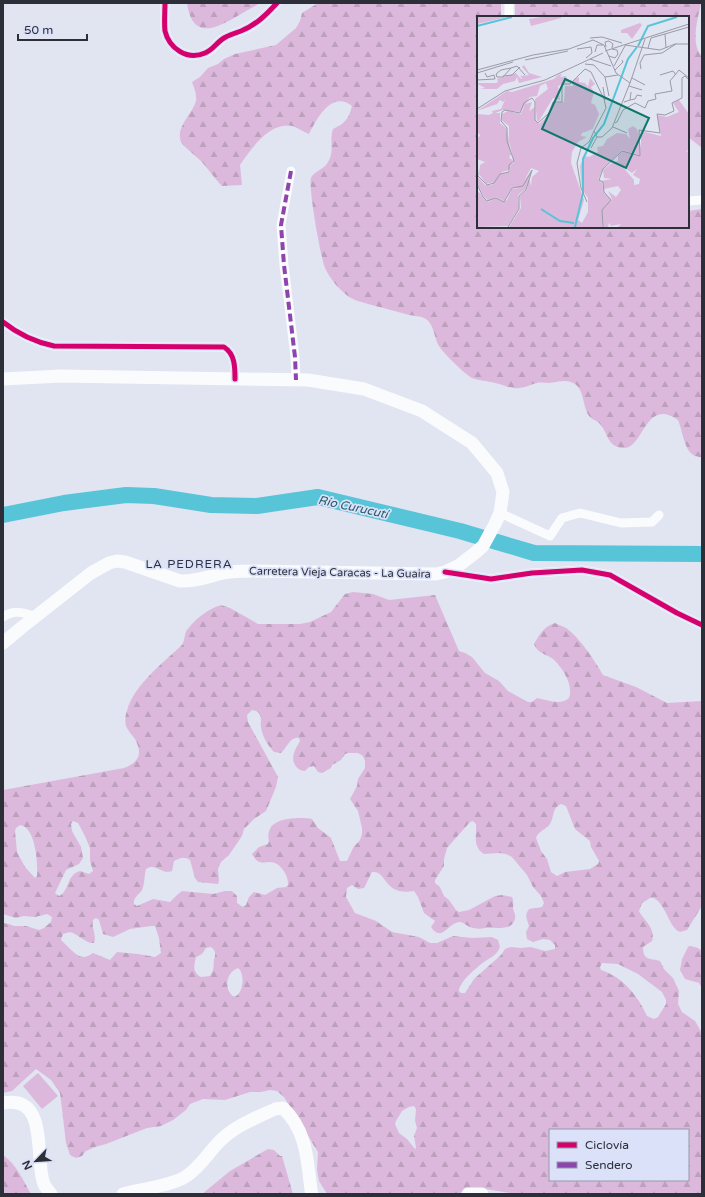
<svg xmlns="http://www.w3.org/2000/svg" width="705" height="1197" viewBox="0 0 705 1197" font-family="'Varela Round',sans-serif">
<style>
.green{fill:#dcb9dc}
.forest{fill:url(#forest-firs);fill-rule:evenodd}
.lines{fill:none;stroke-linecap:round;stroke-linejoin:round}
.river{stroke:#57c4d8;stroke-width:16}
.street{stroke:#fafbfd;stroke-width:9}
.secondary{stroke:#fafbfd;stroke-width:13}
.quiet{stroke:#8e44ad;stroke-width:4;stroke-dasharray:8 4;stroke-linecap:butt}
.cycleway-casing{stroke:#dae1f8;stroke-width:8}
.cycleway{stroke:#d6006c;stroke-width:5}
.labels{text-anchor:middle;stroke-width:3.5;stroke-linejoin:round;paint-order:stroke}
.street-label{font-size:11px;fill:#2d2f38;stroke:#dae1f8}
.water-label{font-size:12px;font-style:italic;fill:#235a64;stroke:#dae1f8}
.neighbourhood-label{font-size:12px;letter-spacing:1px;fill:#2c3143;stroke:#dae1f8}
.inset-river{fill:none;stroke:#57c4d8;stroke-width:2}
.inset-road{fill:none;stroke:#999ca7;stroke-width:1}
.view{fill:#0f766e;fill-opacity:0.15;stroke:#0f766e;stroke-width:2}
.inset-edge{fill:none;stroke:#2d2f38;stroke-width:2}
</style>
<defs>
<pattern id="forest-firs" width="22" height="20" patternUnits="userSpaceOnUse"><rect width="22" height="20" fill="#dcb9dc"/><path d="M5 1l3.5 6h-7zM16 11l3.5 6h-7z" fill="#bd9fbe"/></pattern>
</defs>
<rect width="100%" height="100%" fill="#e1e4f1"/>
<path class="green" d="M38,1073L58,1096L42,1109L23,1086Z"/>
<path class="forest" d="M187,3H258L257,5C232,17 194,52 187,3Z
M318,3H501V17H478V227H688V211L702,209V457C699,457 695,457 692,454C684,448 682,429 678,420C644,396 644,451 622,448C607,446 608,433 600,424C598,421 593,420 590,417C582,408 585,388 573,383C565,379 557,382 549,383C545,383 541,382 537,383C531,384 525,388 519,388C512,389 506,386 499,384C490,381 480,381 472,378C466,375 443,353 439,346C434,338 434,322 424,318C420,316 414,316 409,315C396,311 382,308 368,304C363,302 356,301 351,298C341,292 330,279 325,268C321,259 308,187 311,178C314,171 325,169 328,162C335,151 329,140 333,129C344,124 349,119 352,106C331,90 317,119 309,134C303,132 297,127 292,126C269,122 251,149 240,165L242,185L222,186L219,183L202,162L183,145C172,130 192,115 196,101C197,94 194,88 192,82L200,77L208,68L218,64L224,59L235,54L276,45L296,28L300,21L302,13Z
M515,3H701C698,19 690,43 702,57V148L688,137V17H515Z
M353,592L373,594L389,600L435,595L459,651L465,653L472,657L485,673L499,681L508,691L528,702H532L537,698C549,700 559,706 569,698C574,685 562,667 553,659C546,654 537,653 534,644C540,634 543,627 555,623C558,625 563,626 566,628C580,638 595,661 603,675L636,687L667,703L702,701V906L687,930L680,932C669,928 667,906 654,898H650L642,903L639,911C644,921 656,928 652,941L643,947C643,961 650,958 660,961L664,969L673,978L679,991L678,1004L682,1012L695,1021L702,1033V1194H517L485,1189H472L457,1194H327L319,1181L317,1170L318,1152L284,1097L277,1091L270,1090L261,1092H250L225,1100L203,1099L190,1104L186,1110L173,1120L161,1126L147,1128L106,1144L95,1147L86,1151L82,1156L76,1158L70,1155L66,1143L64,1126L60,1093L51,1080L36,1069L12,1091L3,1093V923L9,924L14,926H26L39,930L44,928L51,922L52,917L47,914L35,917L24,916L16,918L3,914V790L124,768C139,762 143,754 135,739C132,735 128,731 126,726C125,723 125,715 127,711C133,686 164,662 182,645C185,641 184,634 187,630C195,619 208,609 221,605L230,608L258,624H300L310,622L331,612L345,594ZM252,710C256,711 258,711 260,715C262,719 260,723 261,727C262,736 268,746 274,752L281,753C287,748 290,736 299,738L300,741C298,745 295,749 294,753C291,761 296,771 305,771L309,767L314,766L318,772L322,773L331,768L332,765L341,760L345,754L348,753H358L363,756L365,761V768L358,779L357,786L350,799L358,811L362,828V834L360,840L353,848L347,861H340L331,838L318,828L312,819C300,817 272,817 269,832C267,836 270,840 268,844L259,847L252,854C260,869 266,859 275,863C282,866 289,877 288,885L286,887L277,888L265,895L254,892L249,897L246,905L243,907L237,903V896L232,891H225L213,894L182,891L177,895L170,902L153,899L137,906L134,904C133,897 139,895 142,890C145,883 144,876 146,869C155,862 162,875 172,871L174,861C180,858 184,856 190,860L195,878L198,882L218,884L219,881L218,869L221,862L229,855L242,836L244,829L254,819L266,811L276,787L278,777L248,722L247,715ZM561,804L566,806L575,829L590,841L591,847L599,861L598,864L590,869L565,872L557,876L551,872L547,859L541,851L536,838C539,830 546,830 550,824C555,816 551,809 561,804ZM73,821L78,823L85,836L90,848V861L93,871L89,874L80,871C66,875 70,891 59,896L55,893L66,870L79,864L83,858L81,847L72,831L71,824ZM473,821L476,824C477,836 472,846 484,854L499,853L506,854L512,857L527,875L533,887L541,896L544,903L542,907L529,909C524,916 527,919 529,926L526,932L527,939L533,942L543,939L550,940L555,945V949L545,951L531,947L521,948L511,947L505,949L501,955L474,979L465,993H461L459,991C459,982 477,967 484,962C491,957 497,955 500,947L498,940L492,937L472,938L453,936L437,943H430L419,937L392,932L376,921L355,913L346,897L347,888L352,885L358,889L364,888L372,872C387,870 383,896 414,891L418,897L424,913L435,921L431,927C442,943 448,923 459,922C464,922 468,927 473,928C478,929 481,929 485,928C494,927 513,932 515,918C516,915 514,912 513,909C513,905 514,901 512,897L502,895L495,896L469,910L459,912L456,910L449,900L444,896L440,887L435,883V880L444,866V859L447,848L470,822ZM20,825C36,827 38,865 37,876L35,878L25,867L17,852L15,831L16,828ZM96,918L99,920L103,934L113,937L130,929L151,926H155L159,938L161,953L155,957L138,954L117,952L110,960L93,953C90,955 87,957 83,957C75,956 67,945 61,940L63,934L70,932C78,934 86,944 94,943C97,935 91,928 93,920ZM211,947C216,951 216,954 214,959C213,967 215,968 210,976L201,977C192,972 194,966 196,957L202,954L206,948ZM602,963L618,964L638,974L662,992L666,1000V1004L658,1017L654,1019L647,1016C638,996 623,977 601,970L600,967ZM238,968C245,973 244,994 234,997C224,990 225,973 238,968ZM414,1106L416,1109L415,1121L417,1128L414,1136L416,1148L415,1149L407,1139L399,1133L395,1124L396,1121L402,1111L409,1107ZM550,1130H688V1180H550Z
M691,946L698,948L702,951V988L699,983L685,979L680,970L682,959L688,947Z
M268,1149L274,1150L280,1156H282L293,1194H202L230,1171Z
M3,1155C17,1165 23,1180 31,1194H3Z"/>
<g class="lines">
<path class="river" d="M3,515L64,503L126,495L154,496L211,505L257,506L318,497L460,531L534,553L702,554"/>
<path class="street" d="M165,3C165,12 164,22 165,31C169,48 187,61 205,53C213,50 217,42 224,38C229,35 235,33 241,31C256,25 266,15 277,3
M509,17V3
M291,171L281,225L284,265L295,357L296,380
M688,201L702,200
M3,322C18,334 35,342 54,346L224,347C235,354 235,367 235,379
M500,513L550,536L562,518L580,513L621,523L652,522L659,515
M445,572L491,579L532,573L582,570L610,575L677,613L702,625
M3,617C14,610 22,612 34,616H35"/>
<path class="secondary" d="M3,379L61,376L308,380L364,389L422,411L472,443L497,473L503,492L500,513L495,524L483,546L475,553L458,566L445,572L436,574L253,571C243,571 234,571 224,573C209,576 196,582 180,581L125,562L117,561L109,563L91,573L21,628L3,643
M3,1103C50,1094 34,1160 44,1184C45,1187 49,1191 51,1194
M123,1194C142,1189 170,1186 185,1177C201,1167 209,1151 222,1139C237,1125 256,1118 275,1109L283,1108C307,1131 307,1159 311,1190L312,1194
M468,1194H482"/>
<path class="quiet" d="M291,171L281,225L284,265L295,357L296,380"/>
<g class="cycleway-casing">
<path id="cycleway" d="M165,3C165,12 164,22 165,31C169,48 187,61 205,53C213,50 217,42 224,38C229,35 235,33 241,31C256,25 266,15 277,3
M3,322C18,334 35,342 54,346L224,347C235,354 235,367 235,379
M445,572L491,579L532,573L582,570L610,575L677,613L702,625"/>
</g>
<use href="#cycleway" class="cycleway"/>
</g>
<g class="labels">
<g class="street-label">
<text transform="translate(340 572) rotate(1)" y="4">Carretera Vieja Caracas - La Guaira</text>
</g>
<g class="water-label">
<text transform="translate(353 507) rotate(12)" y="4">Río Curucutí</text>
</g>
<g class="neighbourhood-label">
<text x="189" y="568">LA PEDRERA</text>
</g>
</g>
<g transform="translate(477 16)">
<rect width="212" height="212" fill="#e1e4f1"/>
<path d="M0,1H30L0,8ZM64,1H84V2L54,10L52,3Z" fill="#dcb9dc"/>
<path d="M47,49L52,57L65,61L42,67L40,61L38,65L26,68L20,73H3L8,72L1,68L0,73V67H19L21,66L20,63L39,57L43,62L46,63L43,60L52,59L45,51ZM85,58L83,61L89,60L91,65L81,70L83,84L76,82L62,105H60L58,83L71,73L69,67L63,70L60,80L53,81L43,96L26,94L18,97H23V107L30,113L34,138L32,142L36,144L32,154L25,156L17,166L9,168L2,158L3,149L8,146L0,143V122L3,120L2,117L0,119V98L12,99L16,97L15,95L24,93L28,84L26,86L23,84L20,88L0,95L30,75L35,76L77,63L81,59ZM102,61V66L108,67L111,71L113,62L118,68L114,71L117,76L114,87L118,89L122,98L116,113L105,117L104,120L110,121L101,126L95,136L94,147L107,184L101,204L105,207L111,196V182L105,173L103,150L107,140L112,141L121,136L120,131L126,130L130,123L140,117L149,118L153,123L151,113L156,110L160,113L164,132V115L184,120L180,99L190,101L202,96L196,87L202,84L212,98V134L209,135L212,136V211H141L144,208L134,210L132,207L131,211H126L125,197V211H32L44,192L43,180L50,174L52,162L54,170L55,161L62,155L54,152L47,165L55,154L49,173L41,179L42,192L31,210L0,211V177L2,176L6,182L11,186L20,182L26,186L30,184L35,173L42,172L35,171L27,185L19,181L12,185L7,181L0,167V160L8,169H15L23,158L33,156V150L37,146L32,125V110L24,104L25,98L31,95L44,98L48,88L55,86L52,95L58,91V104L62,108L71,100L77,87L87,86L88,70H96V64ZM145,134L164,140L146,135L141,139V145L136,146L126,154L127,162L135,163L124,165L126,166L127,173L141,170L144,174L139,181L131,175L135,183L133,187L134,183L127,177L125,167L121,163L126,153ZM145,150L155,157L160,153L156,159L163,163L162,168L157,169V164Z" fill="#dcb9dc" fill-rule="evenodd"/>
<path d="M163,7L165,9L155,23L150,17H144V14Z" fill="#dcb9dc"/>
<path class="inset-river" d="M0,10L35,1M161,30L171,10L200,1M64,193L83,205L97,207M98,211L106,177V143L116,122L127,108L151,43L160,31"/>
<path class="inset-road" d="M188,18L189,32M113,22L125,21L145,27M148,29L183,34L198,28H212M129,31L128,26L132,25L136,28L135,32M171,32L174,22L212,11M100,33L114,31L115,37L109,42M128,35L212,8M118,36L120,29H126M132,40L138,42L141,38L140,34L135,33M113,43L134,50M48,44L91,35M108,48L117,49L128,61M137,50L149,28M34,52L26,61H20L19,58L24,54L34,52L40,50L48,59M164,53L163,47L167,39L185,37L199,28M0,54L56,39L92,33L116,24L127,29L139,57L153,67L135,112L125,121H120L117,115L129,92L127,83L114,56L108,53L93,68H85V86H76L72,97L61,107L58,104V86L55,82L47,87L43,97L28,94L25,96L24,105L30,112V125L37,145L32,149V156L23,158L17,167L10,169L1,160L0,144M138,54L146,46L145,44M0,57L36,46M183,59L196,55L199,59M26,60L35,59L43,51M155,62L168,69M0,64L18,63L17,59L10,61L8,57M153,67L168,23M152,70L165,74M126,71L128,84M132,80L128,61L141,59M153,84L158,83L160,79L165,80M147,86L153,84L154,76M0,93L28,75L68,64L126,37M138,107L140,106L146,94L158,87L168,92L171,85L179,83L178,78L195,75L193,65L202,54L212,62M136,111L150,117M114,132L120,121M0,168L6,181L10,185L19,182L27,186L35,172L46,170L55,154L49,174L42,180V193L31,211M110,186L104,172L100,147L104,132L112,126L117,115M126,211L125,194L134,184L127,176L126,166L122,164L126,153L145,135L163,140L162,114L183,117L180,98L188,99L197,95L195,87L205,82V62L208,60L212,64"/>
<path class="view" d="M88,63L172,102L149,152L65,113Z"/>
<rect width="212" height="212" class="inset-edge"/>
</g>
<rect width="705" height="1197" fill="none" stroke="#2d2f38" stroke-width="8"/>
<rect x="549" y="1129" width="140" height="52" fill="#dae1f8" stroke="#959aab"/>
<rect x="557" y="1142" width="20" height="6" fill="#d6006c" stroke="#959aab"/>
<text x="585" y="1149" font-size="12" fill="#2d2f38">Ciclovía</text>
<rect x="557" y="1162" width="20" height="6" fill="#8e44ad" stroke="#959aab"/>
<text x="585" y="1169" font-size="12" fill="#2d2f38">Sendero</text>
<g transform="translate(36 1161) rotate(245)" stroke="#dae1f8" stroke-width="3" paint-order="stroke">
<path d="M0-3L7 15L0 10L-7 15Z" fill="#2d2f38"/>
<text y="-6" font-size="11" font-weight="bold" text-anchor="middle" fill="#2d2f38">N</text>
</g>
<path d="M18 34v6h69v-6" fill="none" stroke="#2d2f38" stroke-width="2"/>
<text x="24" y="34" font-size="12" fill="#2d2f38" stroke="#dae1f8" stroke-width="3" paint-order="stroke">50 m</text>
</svg>
